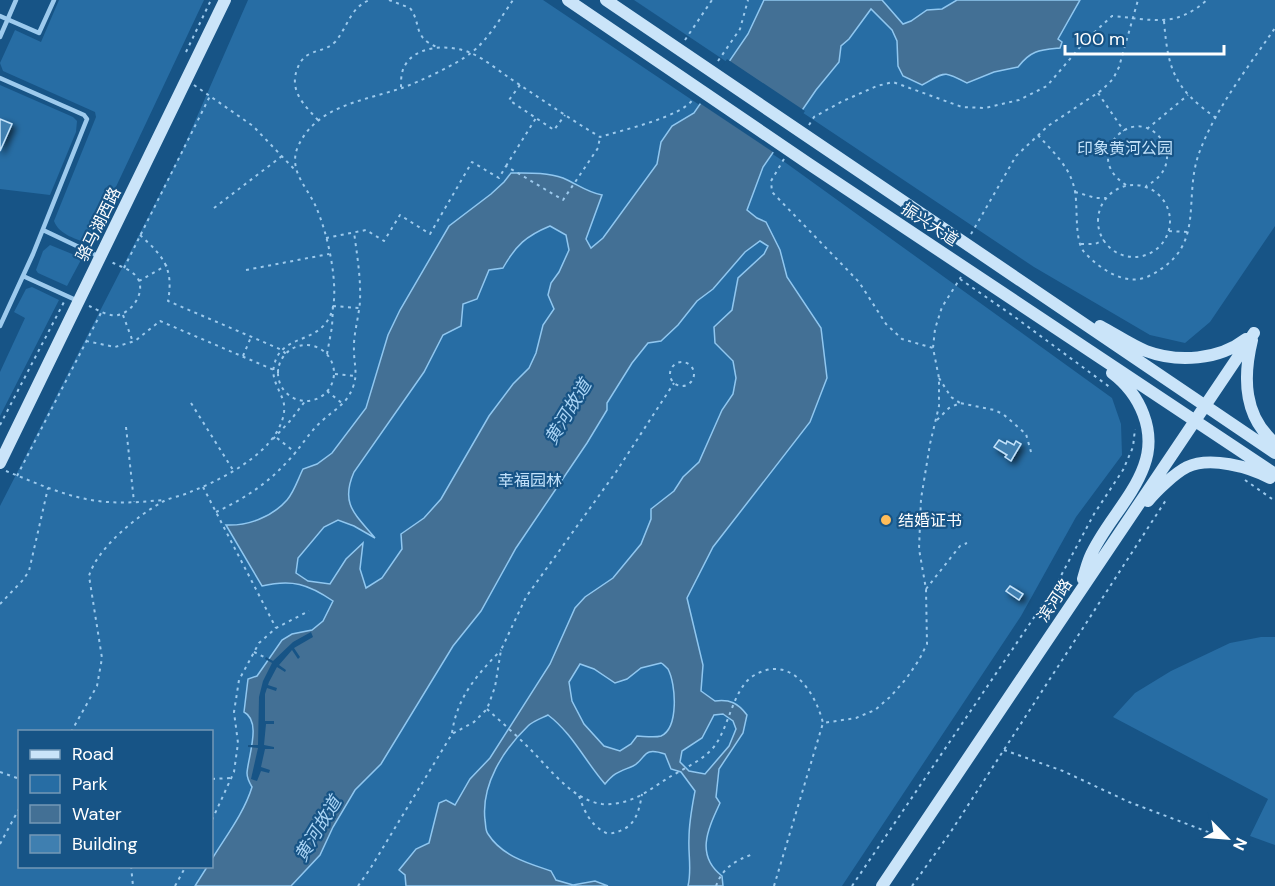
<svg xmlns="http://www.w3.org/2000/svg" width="1275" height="886" viewBox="0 0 1275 886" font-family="'DM Sans','Noto Sans SC',sans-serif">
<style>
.green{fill:#276da4;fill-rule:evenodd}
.water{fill:#437095;stroke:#90c7f0;stroke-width:1.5;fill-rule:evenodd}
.pier{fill:#175486}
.building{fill:#3f7fb0;stroke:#c3e2fa;stroke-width:1.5;filter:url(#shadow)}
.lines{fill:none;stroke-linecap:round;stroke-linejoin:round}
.path{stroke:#9dcaed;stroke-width:2;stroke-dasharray:3 4.5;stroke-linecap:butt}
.lane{stroke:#9dcaed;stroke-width:4.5}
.secondary{stroke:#cae4f9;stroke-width:12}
.poi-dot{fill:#ffbd5a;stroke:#175486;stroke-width:2}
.labels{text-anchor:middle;stroke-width:4.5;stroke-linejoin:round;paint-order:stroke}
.park-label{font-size:16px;fill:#c3e2fa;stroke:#175486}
.street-label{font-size:16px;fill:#fff;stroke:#175486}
.poi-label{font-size:16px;fill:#fff;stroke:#175486;text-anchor:start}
.water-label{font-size:18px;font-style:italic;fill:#a9d4f5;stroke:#175486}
</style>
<defs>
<filter id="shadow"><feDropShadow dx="3.5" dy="3.5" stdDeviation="3" flood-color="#0009"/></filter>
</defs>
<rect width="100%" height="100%" fill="#175486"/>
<path class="green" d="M59,0H204L89,244C77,239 59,235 54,221L96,117L95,112L3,71L0,63L15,30L41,42Z
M248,0H543L786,163L1112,398L1121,424L1122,455L1076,517L1021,616L842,886H0V506L182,151ZM20,732H212V866H20Z
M634,0H1275V226L1210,322L1185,343L1150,335L1034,267Z
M0,85L73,117L77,121L76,132L50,195L0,189V151L12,124L0,118Z
M50,245L82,258L67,286L38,273L36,270L43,251Z
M32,287L59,300L0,416V372L25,318L14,312L26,289Z
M1261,637H1275V845L1250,836L1268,799L1113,717L1135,693L1171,671L1230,643Z"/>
<path class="water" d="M764,0H882L903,24L911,21L927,10L942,9L957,0H1080L1058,39L1062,42L1060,48C1040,50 1031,50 1018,67L994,72L967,83C942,70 946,72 922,85L903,76L898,66L897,41L892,30L871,9L849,39L841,46L839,62L816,90L763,167L747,210L757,218L766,222L780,250L787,277L821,328L827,378L810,422L713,547L687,598L703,665L701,691L715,701C730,699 738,703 747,715L743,733L719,769L716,797L720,803C708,829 695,855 722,876L723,886H688C692,869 688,855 689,838C689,822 692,807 695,791L681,772L671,769L665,754C641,746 647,759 633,766C619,772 615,772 605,784C585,761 572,733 548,715C542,718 533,721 528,726C503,750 481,785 485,820C486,825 485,830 488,834C502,856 527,863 551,871L556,880L573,885L595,881L608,886H406L405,875L399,870L416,849L429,843L439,803L446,800L455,805L470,779L490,758L550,664L575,608L585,597L613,578L641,544L651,519V509L674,491L683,477L699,462L722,410L733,394L736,378L733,361L715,343L714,327L732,310L738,278L764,254L768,246L760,241L745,252L713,289L697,301L678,325L661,341L648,343L632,363L607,403V410L587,443L516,548L481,611L453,646L381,764L355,790L333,827L320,855L291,886H195L207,867L212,866V859C226,836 244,813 252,787C249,782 247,778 247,773C248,757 262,721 244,712L248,679L257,676L282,640L292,634L312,630L323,621L333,601C308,584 292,579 262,586L226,525C248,526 272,517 287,500C294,492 298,479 303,469L317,464L332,453L366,408L388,335L400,310L449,226L491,194L504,182L511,173C527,173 547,172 563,178C577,184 588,193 602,195L586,239L591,248L603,238L657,164L661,142L672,126L694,113L748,34ZM550,226L566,235L569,250L559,272L551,283L548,295L554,309L543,325L536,353L529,368L513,384L489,416L441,499L424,518L401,534L402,549L382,578L366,588L360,569L363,543L346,559L330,584L308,581L296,573L298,558L324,527L338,520L354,526L375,538C355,514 340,504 354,472L424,372L443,335L461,326L463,304L477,299L489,270L503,268C516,245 526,236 550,226ZM661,663C662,663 668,669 668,669C676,684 679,728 661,736C654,738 643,736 637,736L631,744L620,751L604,746L584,724L572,701L569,682L580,664L594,669L615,683L627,679L641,668ZM723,714L733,721L736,729L729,746L705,774L689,771L680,762L682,751L702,738L714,715Z"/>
<path class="pier" d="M727,59L805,111L776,154L698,102Z
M311,632L313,637L294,648L300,657L298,659L292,650L279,665L286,670L285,672L277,667L269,682L268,685L277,688L276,691L267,688L265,694V721H274V724H266L264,745L274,747V749H265L261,767L270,770L269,773L261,771L257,781L251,779L258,748L248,747V745H258L259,697L263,681L272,663L265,659L266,657L273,661L293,642Z"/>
<path class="building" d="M0,119L12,124L0,151Z
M999,440L1006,444L1007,441L1014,445L1016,441L1021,444L1011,461L1005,457L1007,455L994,447Z
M1010,586L1023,594L1019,600L1006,591Z"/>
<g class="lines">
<path class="path" d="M389,0L410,8C422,24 412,37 437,47
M1164,21C1168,70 1174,88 1216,118
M685,40L712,0
M186,52L211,0
M718,61L740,29L748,0
M194,85L253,126L295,170
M520,85L509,100L554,130L565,115
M401,87C401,83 401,77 402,73C409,44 451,43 473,54C486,60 499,71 511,79C541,99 570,119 600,137C622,130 682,117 693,99
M1098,93L1124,131
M318,120C304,105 288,90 298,67C300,62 304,56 310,54C319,49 327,50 335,42C348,27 350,7 370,0
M809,125L814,117L843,101L877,86L893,82L962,107L985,108L1019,100L1047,86L1086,40L1112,16C1152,19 1174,29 1207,0
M1147,129L1188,95
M1038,135C1052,151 1069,166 1074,187C1079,204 1073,241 1085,253C1101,270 1127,287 1149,276C1210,246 1180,198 1201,148C1218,105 1249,66 1275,28
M784,159L771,181L772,192L859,282L886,324L902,339L933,348
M506,166L536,118
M1098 221a36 36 0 1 1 72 0a36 36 0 1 1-72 0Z
M1126,185C1115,178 1107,168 1108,155C1109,147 1113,139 1119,134C1151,106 1193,162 1146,186
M1075,192L1096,198H1106
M214,208L282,156
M1169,231L1187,232
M971,234L1016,156L1048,126L1102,90L1113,79L1119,67L1138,0
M140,235C163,256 174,268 168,301L282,350L286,354
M326,238L366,230L384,241L400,215L430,234L472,162L499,178L506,166L563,200L598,148L600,137
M1081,244H1095L1104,240
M124,268L210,96
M246,270L329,254
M960,279L1012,315L1111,388
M139,281L167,265
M89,306C96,309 104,314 111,315C129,319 149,291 136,276C130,269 119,266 111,262
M333,306L359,308
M123,315L133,342
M86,341L115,347L135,341L160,321L274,370H279
M278 373a28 28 0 1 1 56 0a28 28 0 1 1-56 0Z
M327,354L332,327L333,306
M243,356L251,337
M670 374a12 12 0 1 1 24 0a12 12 0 1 1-24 0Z
M335,374L356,376
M939,378L951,397L960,403
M327,391L343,404
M191,403L233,470
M937,420L949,408L960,403L994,410L1003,414L1026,434L1031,452
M0,425L64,302
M126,427L134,502
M277,438L296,453
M273,439L290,421L306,400
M6,471C36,483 66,497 98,501C120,504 141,502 163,500
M17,476L102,311
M1245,480L1275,501
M203,487L276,628
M216,512C242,500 267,484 287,462C300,449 309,432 323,420C335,409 347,404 353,387C358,374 354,364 354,351C353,335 359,317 360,301C361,278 357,255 354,232
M926,589L960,546L967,543
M0,604L23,580L29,571L48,488
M254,652L266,658
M487,709C500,721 514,733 527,746C548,766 571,800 602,804C613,805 627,802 637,797C648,792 658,784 668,778C684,768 705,760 716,744C729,725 734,688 753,676C790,653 815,691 823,723L856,718L875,710L890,697L906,679L919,660L927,644L926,589L919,549L921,499L930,444L939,406V378L933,348L935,329L942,307L961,277
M71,732L97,686L102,658L89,576C97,548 138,515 164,501C172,497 182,496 190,492C216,482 247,466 267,445C277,434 288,416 283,400C279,389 271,378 274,366C281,329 329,349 334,300C336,273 327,232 316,207C308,188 289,172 297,149C314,106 363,101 402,88C419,82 457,64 471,53C487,41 502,16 513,0
M452,733C457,697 477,675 501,650
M1004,750L1063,771L1129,802L1216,835
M0,772L20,779
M212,779L230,778
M579,796C585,813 591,826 608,834C633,830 638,818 642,794
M212,820L234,772L238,743L234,712L239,680L259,643L276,628L309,611
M0,844L20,807
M131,866L133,886
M175,886L186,866
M358,886L370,869L452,734L474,722L487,709L495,687L501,650L526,597L616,472L674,383
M716,886C723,867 735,861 753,854
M774,886L823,723
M852,886L1056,585L1094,514L1123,470L1133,447L1135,429
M912,886L950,833L1166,500"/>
<path class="lane" d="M0,16L39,33L54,0
M0,37L16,0
M0,78L84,115L87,119L33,254L0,326
M43,230L100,257
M23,276L78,301"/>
<path class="secondary" d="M568,0L809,164L1275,474
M606,0L1275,453
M1100,326C1115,334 1131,345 1146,351C1178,363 1219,360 1246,339
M1252,340C1243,377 1243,416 1275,443
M0,463L225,0
M1148,501C1156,491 1175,473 1187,467C1210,456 1250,467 1270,478
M1083,579C1085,572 1087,564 1090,557C1104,525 1132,499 1144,466C1157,431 1140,394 1112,373
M882,886L1254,333"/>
</g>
<circle class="poi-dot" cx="886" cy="520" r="6"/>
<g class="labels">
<g class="park-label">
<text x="1125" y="154">印象黄河公园</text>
<text x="530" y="486">幸福园林</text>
</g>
<g class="street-label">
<text transform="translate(98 224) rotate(-64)" y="6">骆马湖西路</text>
<text transform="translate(930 224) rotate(33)" y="6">振兴大道</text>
<text transform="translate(1054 600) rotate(-56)" y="6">滨河路</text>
</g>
<g class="poi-label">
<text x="898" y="526">结婚证书</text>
</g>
<g class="water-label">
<text transform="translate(568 412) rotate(-59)" y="6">黄河故道</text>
<text transform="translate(318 829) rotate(-59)" y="6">黄河故道</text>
</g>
</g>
<rect x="18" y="730" width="195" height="138" fill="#175486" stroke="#7498b6" stroke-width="1.5"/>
<rect x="30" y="750" width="30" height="9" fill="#cae4f9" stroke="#7498b6" stroke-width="1.5"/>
<text x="72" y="760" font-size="18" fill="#ffffff">Road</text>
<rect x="30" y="775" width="30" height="18" fill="#276da4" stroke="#7498b6" stroke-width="1.5"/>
<text x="72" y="790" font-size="18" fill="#ffffff">Park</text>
<rect x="30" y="805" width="30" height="18" fill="#437095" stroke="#7498b6" stroke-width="1.5"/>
<text x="72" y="820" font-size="18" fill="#ffffff">Water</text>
<rect x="30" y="835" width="30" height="18" fill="#3f7fb0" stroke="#7498b6" stroke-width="1.5"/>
<text x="72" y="850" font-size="18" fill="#ffffff">Building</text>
<g transform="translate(1227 838) rotate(115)" stroke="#175486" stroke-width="4.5" paint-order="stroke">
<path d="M0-4.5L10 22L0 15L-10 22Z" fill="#ffffff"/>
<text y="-9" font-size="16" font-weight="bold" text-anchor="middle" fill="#ffffff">N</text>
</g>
<path d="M1065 45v9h159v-9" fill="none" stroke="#ffffff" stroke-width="3"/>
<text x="1074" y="45" font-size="18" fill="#ffffff" stroke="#175486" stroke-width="4.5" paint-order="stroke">100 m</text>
</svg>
